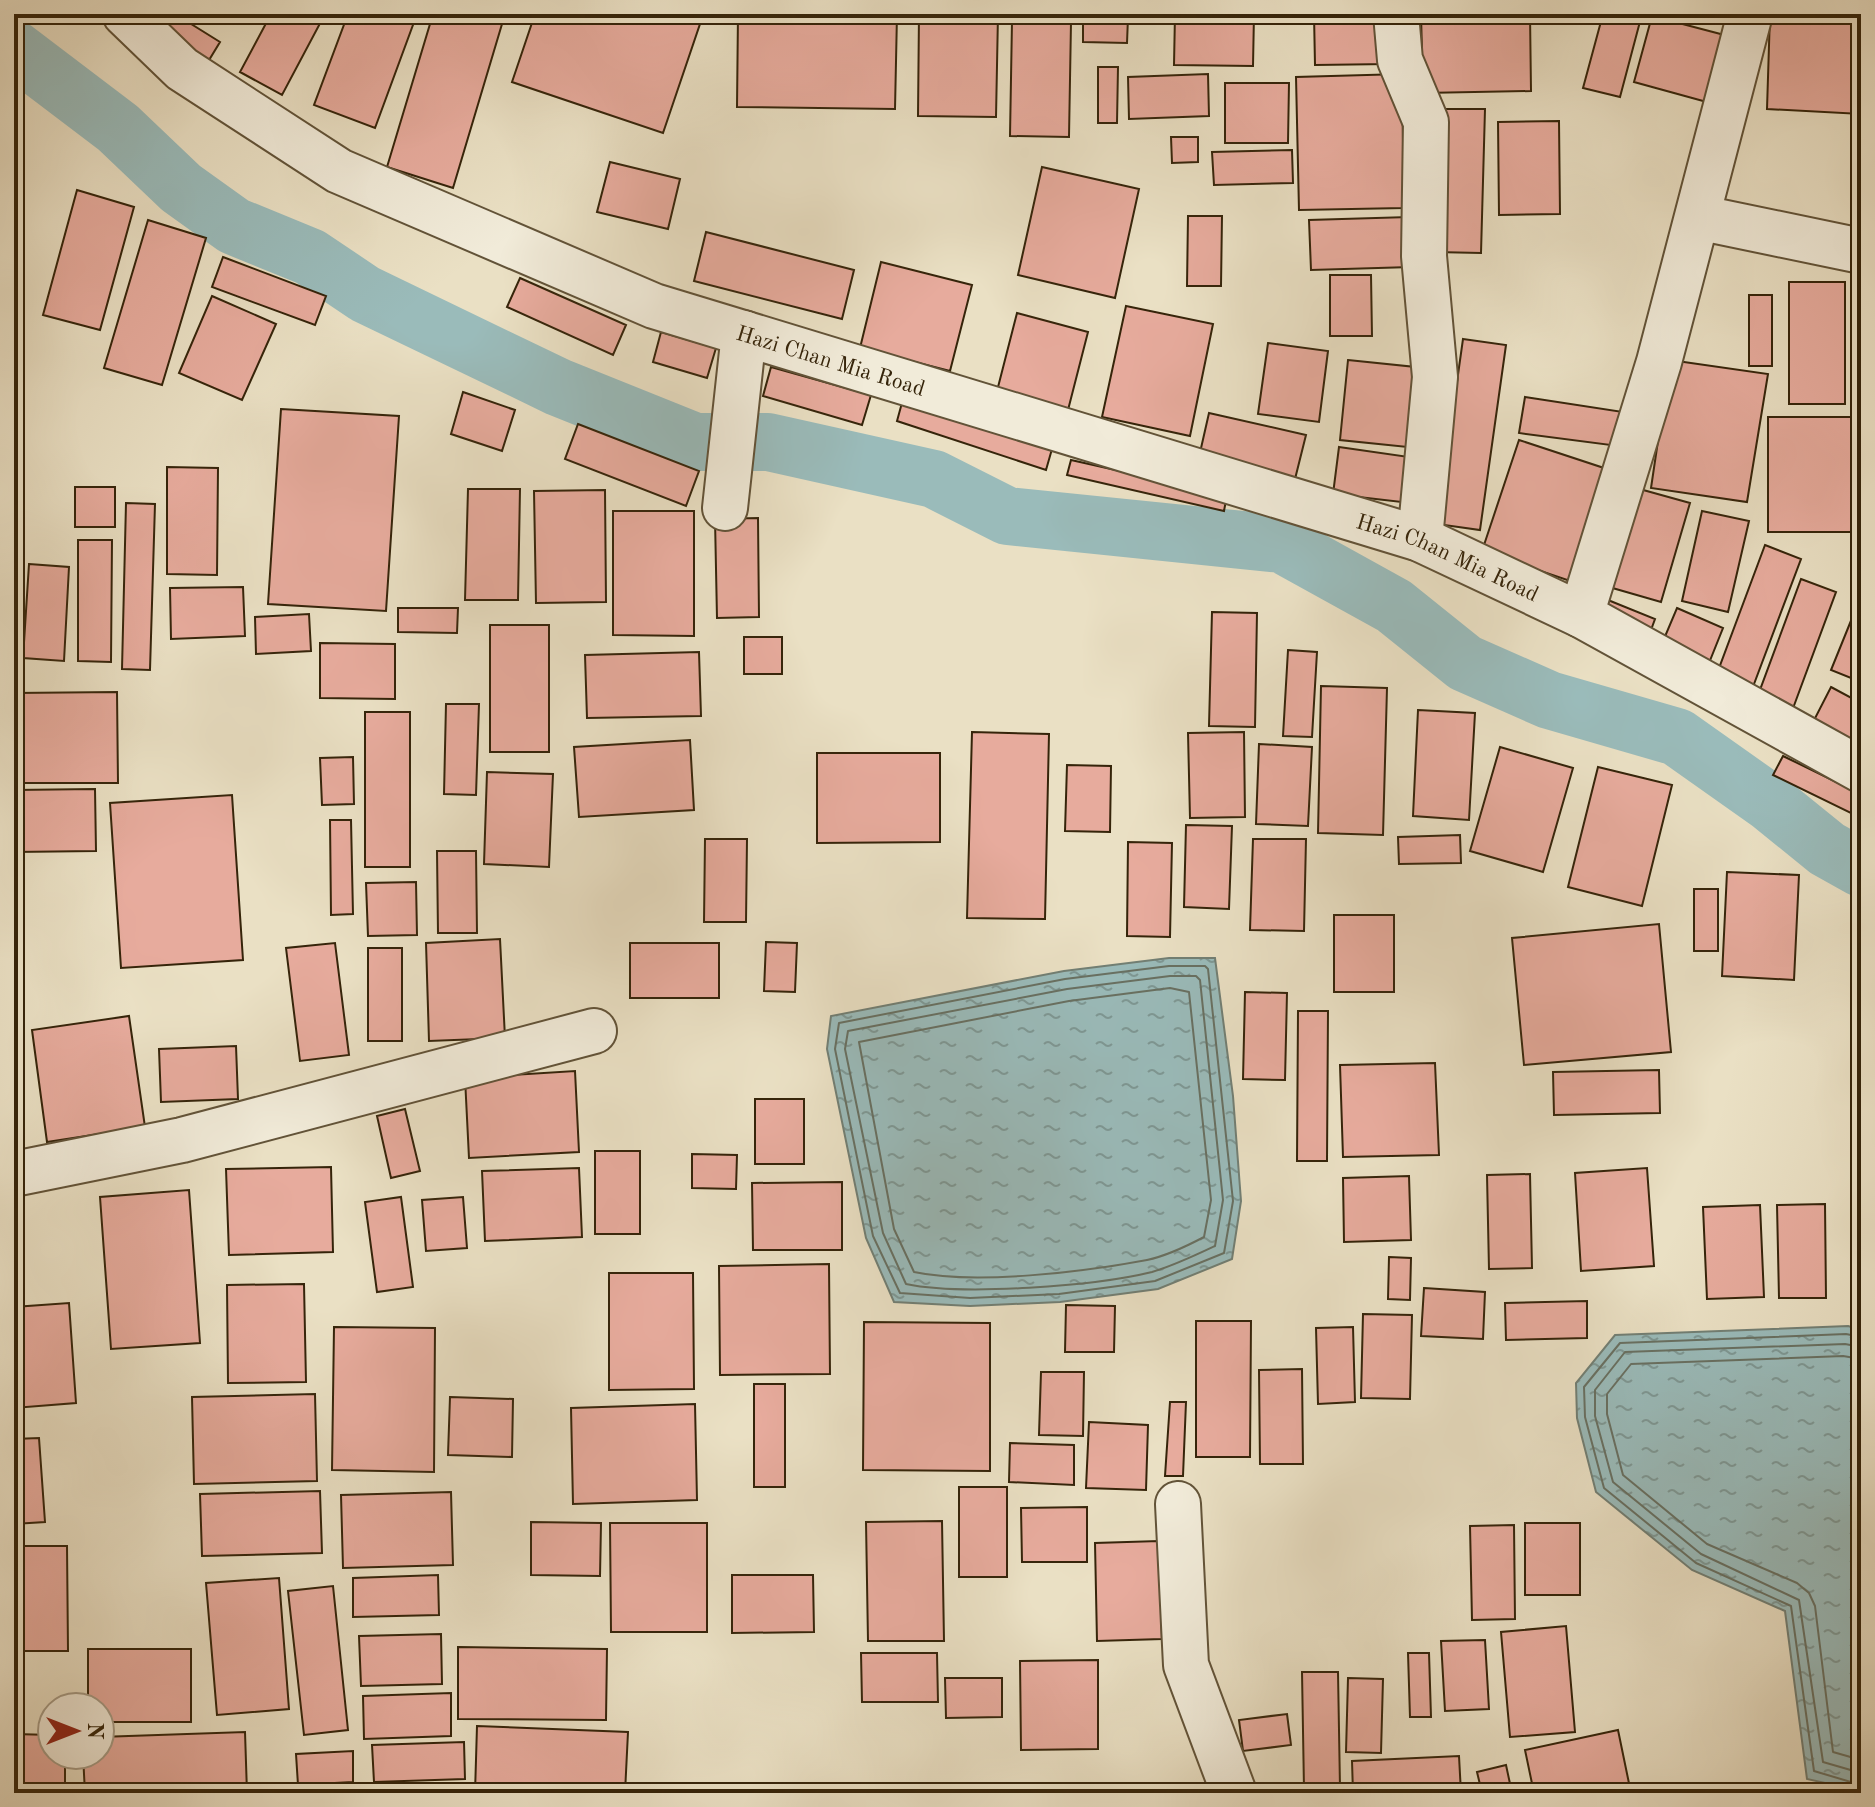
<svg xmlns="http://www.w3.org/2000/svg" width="1875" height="1807" viewBox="0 0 1875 1807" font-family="'Old Standard TT',serif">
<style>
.water{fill:url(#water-ripples);stroke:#727f74;stroke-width:2}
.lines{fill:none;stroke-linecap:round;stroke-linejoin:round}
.shore{stroke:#687062;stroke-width:2}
.canal{stroke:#9abbba;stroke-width:58}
.building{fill:#e7ab9d;stroke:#35240a;stroke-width:2}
.minor-casing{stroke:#625338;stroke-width:48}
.tertiary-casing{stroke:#625338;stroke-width:48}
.minor{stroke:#f1ebd9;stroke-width:44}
.tertiary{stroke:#f1ebd9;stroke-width:44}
.labels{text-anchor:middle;stroke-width:6;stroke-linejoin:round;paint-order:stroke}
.street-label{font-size:22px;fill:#35240a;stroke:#f1ebd9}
</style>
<defs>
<pattern id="water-ripples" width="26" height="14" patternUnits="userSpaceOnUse" patternTransform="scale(2)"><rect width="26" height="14" fill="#9abbba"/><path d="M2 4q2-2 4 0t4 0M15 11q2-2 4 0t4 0" fill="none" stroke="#7e9895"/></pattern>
</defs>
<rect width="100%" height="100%" fill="#eae0c4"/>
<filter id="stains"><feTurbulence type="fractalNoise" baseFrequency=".0025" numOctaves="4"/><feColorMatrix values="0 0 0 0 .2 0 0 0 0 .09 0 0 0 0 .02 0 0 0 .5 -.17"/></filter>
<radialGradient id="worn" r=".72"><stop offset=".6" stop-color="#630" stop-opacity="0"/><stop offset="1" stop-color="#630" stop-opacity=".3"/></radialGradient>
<path class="water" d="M1169,958H1215L1233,1096L1241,1201L1232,1259L1158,1289L1060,1302L970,1306L894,1302L866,1238L827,1049L831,1016L1064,971Z
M1848,1326L1861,1330V1791L1807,1779L1785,1611L1692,1570L1596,1492L1577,1418L1576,1383L1615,1335Z"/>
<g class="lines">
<path class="shore" d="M1169,966H1205L1208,969L1233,1201L1224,1253L1155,1281L1059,1294L970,1298L900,1293L873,1236L835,1049L839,1023L1065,979Z
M1170,976H1196L1200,980L1223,1200L1215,1246C1196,1255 1173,1266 1152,1272C1095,1286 963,1296 906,1284L883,1233L845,1049L848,1031L1067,989Z
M1170,988L1189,992L1211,1200L1204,1237C1187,1246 1166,1256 1147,1260C1084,1272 975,1285 914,1272L894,1229L859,1042L1069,1001Z
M1861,1337L1846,1334L1620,1343L1584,1387L1585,1417L1604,1488L1696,1563L1791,1606L1814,1771L1861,1785
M1861,1347L1845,1344L1625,1352L1595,1390V1416L1613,1482L1701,1554L1799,1600L1823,1762L1861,1773
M1861,1359L1843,1356L1631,1364L1607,1394V1414L1623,1475L1707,1544L1797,1583L1809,1593L1815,1606L1833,1752L1861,1760"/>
<path class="canal" d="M14,49L118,128L181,188L234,226L310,257L365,294L558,387L695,442H768L934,479L1007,516L1282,544L1394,606L1465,663L1549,700L1677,737L1769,802L1827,849L1861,868"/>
</g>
<path class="building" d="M160,14H175L220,42L206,65L150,30Z
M271,14H325L282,95L240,72Z
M348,14H417L375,128L314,105Z
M433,14H505L453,188L387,167Z
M535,14H691L702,18L663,133L512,82Z
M738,14H897L895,109L737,107Z
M919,14H998L996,117L918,116Z
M1175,14H1254L1253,66L1174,65Z
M1314,14H1389V64L1315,65Z
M1421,14H1530L1531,91L1423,93Z
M1603,14H1642L1620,97L1583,88Z
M1770,14H1861V114L1767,109Z
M1083,16L1128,17L1127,43L1083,42Z
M1652,16L1732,37L1714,104L1634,82Z
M1012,21L1071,22L1069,137L1010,136Z
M1098,67H1118L1117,123H1098Z
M1208,74L1209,116L1129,119L1128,77Z
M1402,74L1404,208L1299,210L1296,77Z
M1225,83H1289L1288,143H1225Z
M1439,109H1485L1481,253L1435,252Z
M1559,121L1560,214L1499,215L1498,122Z
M1171,137H1198V162L1172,163Z
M1292,150L1293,183L1214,185L1212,152Z
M610,162L680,179L668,229L597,212Z
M1042,167L1139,189L1115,298L1018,275Z
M77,190L134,207L100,330L43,315Z
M1188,216H1222L1221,286H1187Z
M1409,217L1411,267L1311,270L1309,220Z
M148,220L206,238L162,385L104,368Z
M706,232L854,270L842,319L694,281Z
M223,257L326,296L315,325L212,287Z
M881,262L972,285L950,371L860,348Z
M1330,275H1371L1372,336H1330Z
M520,278L626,325L613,355L507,307Z
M1789,282H1845V404H1789Z
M1855,294H1861V351H1855Z
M1749,295H1772V366H1749Z
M212,296L276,324L242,400L179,373Z
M1126,306L1213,324L1190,436L1102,417Z
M1017,313L1088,332L1068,410L997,391Z
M661,332L716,348L707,378L653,362Z
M1463,339L1506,345L1480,530L1437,524Z
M1268,343L1328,351L1319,422L1258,414Z
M1348,360L1425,368L1417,448L1340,440Z
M1670,360L1768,374L1747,502L1651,488Z
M771,367L871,395L862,425L763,396Z
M463,392L515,410L502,451L451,434Z
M1525,397L1623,412L1618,446L1519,433Z
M903,399L1052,449L1046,470L897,421Z
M281,409L399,416L386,611L268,604Z
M1209,413L1306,435L1295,479L1199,457Z
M1768,417H1861V532H1768Z
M578,424L699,471L686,506L565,459Z
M1519,440L1613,471L1576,583L1482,551Z
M1339,447L1416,458L1410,503L1333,494Z
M1071,460L1227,495L1224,511L1067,475Z
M167,467L218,468L217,575L167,574Z
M75,487H115V527H75Z
M1636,488L1690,503L1661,602L1609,587Z
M468,489H520L518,600H465Z
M605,490L606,602L536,603L534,491Z
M126,503L155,504L150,670L122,669Z
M613,511H694V636L613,635Z
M1702,511L1749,521L1728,612L1682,601Z
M758,518L759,617L717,618L715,519Z
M78,540H112L111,662L78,661Z
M1765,545L1801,559L1751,692L1715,679Z
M29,564L69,567L64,661L23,658Z
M1801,579L1836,592L1792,711L1757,698Z
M243,587L245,636L171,639L170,588Z
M1861,596V682L1831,670Z
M1603,598L1655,619L1648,638L1596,618Z
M398,608H458L457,633L398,632Z
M1677,608L1723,628L1705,673L1658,653Z
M1212,612L1257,613L1255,727L1209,726Z
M309,614L311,651L256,654L255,617Z
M490,625H549V752H490Z
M744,637H782V674H744Z
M320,643L395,644V699L320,698Z
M1288,650L1317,652L1312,737L1283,736Z
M699,652L701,716L587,718L585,655Z
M1321,686L1387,688L1383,835L1318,833Z
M1831,687L1861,703V753L1811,726Z
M117,692L118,783H14V693Z
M446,704H479L476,795L444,794Z
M1418,710L1475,713L1469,820L1413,816Z
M365,712H410V867H365Z
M972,732L1049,734L1045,919L967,918Z
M1244,732L1245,817L1190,818L1188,733Z
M690,740L694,810L579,817L574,747Z
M1259,744L1312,747L1308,826L1256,824Z
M1500,747L1573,768L1543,872L1470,851Z
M817,753H940V842L817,843Z
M1783,756L1861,794V818L1773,775Z
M353,757L354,804L322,805L320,758Z
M1067,765L1111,766L1110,832L1065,831Z
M1598,767L1672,785L1642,906L1568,887Z
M487,772L553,774L549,867L484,864Z
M95,789L96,851L14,852V790Z
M232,795L243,960L121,968L110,803Z
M330,820H351L353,914L331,915Z
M1186,825L1232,826L1229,909L1184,907Z
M1460,835L1461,863L1399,864L1398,837Z
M705,839H747L746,922H704Z
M1253,839H1306L1304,931L1250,930Z
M1128,842L1172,843L1170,937L1127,936Z
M437,851H476L477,933H438Z
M1727,872L1799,875L1794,980L1722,976Z
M416,882L417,935L368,936L366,883Z
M1694,889H1718V951H1694Z
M1334,915H1394V992H1334Z
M1659,924L1671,1052L1524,1065L1512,938Z
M500,939L505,1038L429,1041L426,943Z
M766,942L797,943L795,992L764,991Z
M335,943L349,1055L300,1061L286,948Z
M630,943H719V998H630Z
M368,948H402V1041H368Z
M1245,992L1287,993L1285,1080L1243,1079Z
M1298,1011H1328L1327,1161H1297Z
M129,1016L145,1127L47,1142L32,1030Z
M236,1046L238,1099L161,1102L159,1049Z
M1435,1063L1439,1155L1343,1157L1340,1065Z
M1659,1070L1660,1113L1554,1115L1553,1072Z
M575,1071L579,1152L469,1158L465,1078Z
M755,1099H804V1164H755Z
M405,1109L420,1171L391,1178L377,1116Z
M595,1151H640V1234H595Z
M692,1154L737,1155L736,1189L692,1188Z
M331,1167L333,1252L229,1255L226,1169Z
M579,1168L582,1237L485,1241L482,1171Z
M1647,1168L1654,1266L1581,1271L1575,1173Z
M1530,1174L1532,1268L1489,1269L1487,1175Z
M1409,1176L1411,1240L1344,1242L1343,1178Z
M842,1182V1250H753L752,1183Z
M189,1190L200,1343L111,1349L100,1197Z
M401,1197L413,1287L377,1292L365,1202Z
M463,1197L467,1248L426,1251L422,1200Z
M1825,1204L1826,1298H1779L1777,1205Z
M1760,1205L1764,1297L1707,1299L1703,1207Z
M1389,1257L1411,1258L1410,1300L1388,1299Z
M829,1264L830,1374L720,1375L719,1266Z
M609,1273H693L694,1389L609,1390Z
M304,1284L306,1382L228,1383L227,1285Z
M1424,1288L1485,1292L1483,1339L1421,1336Z
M1587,1301V1338L1506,1340L1505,1303Z
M69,1303L76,1403L14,1408V1307Z
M1066,1305L1115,1306L1114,1352H1065Z
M1363,1314L1412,1315L1410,1399L1361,1398Z
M1196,1321H1251L1250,1457H1196Z
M864,1322L990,1323V1471L863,1470Z
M334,1327L435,1328L434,1472L332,1470Z
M1353,1327L1355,1402L1318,1404L1316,1328Z
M1302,1369L1303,1464H1260L1259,1370Z
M1041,1372H1084L1083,1436L1039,1435Z
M754,1384H785V1487H754Z
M315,1394L317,1481L194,1484L192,1397Z
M450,1397L513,1399L512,1457L448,1455Z
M1170,1402H1186L1183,1476H1165Z
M695,1404L697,1500L573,1504L571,1408Z
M1089,1422L1148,1425L1146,1490L1086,1488Z
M39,1438L45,1522L14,1524V1439Z
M1010,1443L1074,1445V1485L1009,1482Z
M959,1487H1007V1577H959Z
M320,1491L322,1553L202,1556L200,1494Z
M451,1492L453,1565L343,1568L341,1495Z
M1087,1507V1562H1022L1021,1508Z
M942,1521L944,1641H868L866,1522Z
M531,1522L601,1523L600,1576L531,1575Z
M610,1523H707V1632H611Z
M1525,1523H1580V1595H1525Z
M1514,1525L1515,1619L1472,1620L1470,1526Z
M1159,1541L1162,1639L1097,1641L1095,1543Z
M14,1546H67L68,1651H14Z
M438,1575L439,1615L353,1617V1578Z
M732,1575H813L814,1632L732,1633Z
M279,1578L289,1709L217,1715L206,1583Z
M333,1586L348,1730L304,1735L288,1591Z
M1566,1626L1575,1732L1510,1737L1501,1632Z
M441,1634L442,1684L361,1686L359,1636Z
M1485,1640L1489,1709L1445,1711L1441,1641Z
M458,1647L607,1649L606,1720L458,1719Z
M88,1649H191V1722H100V1707H88Z
M861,1653H937L938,1702H862Z
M1408,1653H1429L1431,1717H1410Z
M1098,1660V1749L1021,1750L1020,1661Z
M1302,1672H1338L1340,1788L1304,1789Z
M945,1678H1002V1717L946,1718Z
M1348,1678L1383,1679L1381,1753L1346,1752Z
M451,1693V1736L364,1739L363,1696Z
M1287,1714L1291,1745L1243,1751L1239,1720Z
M477,1726L628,1732L625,1793H475Z
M1618,1730L1631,1793H1534L1525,1750Z
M245,1732L247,1793H85L83,1755H100V1737Z
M14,1734L52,1735V1755H65V1793H14Z
M464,1742L465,1779L374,1782L372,1745Z
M353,1751V1782L298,1785L296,1754Z
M1459,1756L1461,1793H1353L1352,1761Z
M1506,1765L1512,1793H1482L1477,1772Z
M463,1790L464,1793H394Z"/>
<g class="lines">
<g class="minor-casing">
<path id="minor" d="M1396,14L1400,60L1426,122L1424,256L1435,377L1420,539
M1750,14L1659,362L1581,615L1861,770
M1697,217L1861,251
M725,508L744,333
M14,1174L182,1140L594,1031
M1178,1504L1186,1665L1234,1793"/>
</g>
<g class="tertiary-casing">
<g id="tertiary">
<path id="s1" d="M125,14L182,69L339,171L654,306L1420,539L1581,615"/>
</g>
</g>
<use href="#minor" class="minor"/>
<use href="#tertiary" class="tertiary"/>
</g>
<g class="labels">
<g class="street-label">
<text dy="8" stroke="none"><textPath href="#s1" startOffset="794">Hazi Chan Mia Road</textPath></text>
<text dy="8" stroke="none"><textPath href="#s1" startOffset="1442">Hazi Chan Mia Road</textPath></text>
</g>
</g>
<rect width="1875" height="1807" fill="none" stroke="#eae0c4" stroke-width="48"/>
<rect x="16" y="16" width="1843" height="1775" fill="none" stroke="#35240a" stroke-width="4"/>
<rect x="24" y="24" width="1827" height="1759" fill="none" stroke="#35240a" stroke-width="2"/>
<g transform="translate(76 1731) rotate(90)"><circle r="38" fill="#f1ebd9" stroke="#a69b86" stroke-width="2"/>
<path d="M0-6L14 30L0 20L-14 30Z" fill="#8f2418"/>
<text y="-12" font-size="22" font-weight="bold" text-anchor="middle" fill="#35240a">N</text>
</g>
<rect width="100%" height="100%" filter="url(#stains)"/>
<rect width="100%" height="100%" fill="url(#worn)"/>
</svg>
